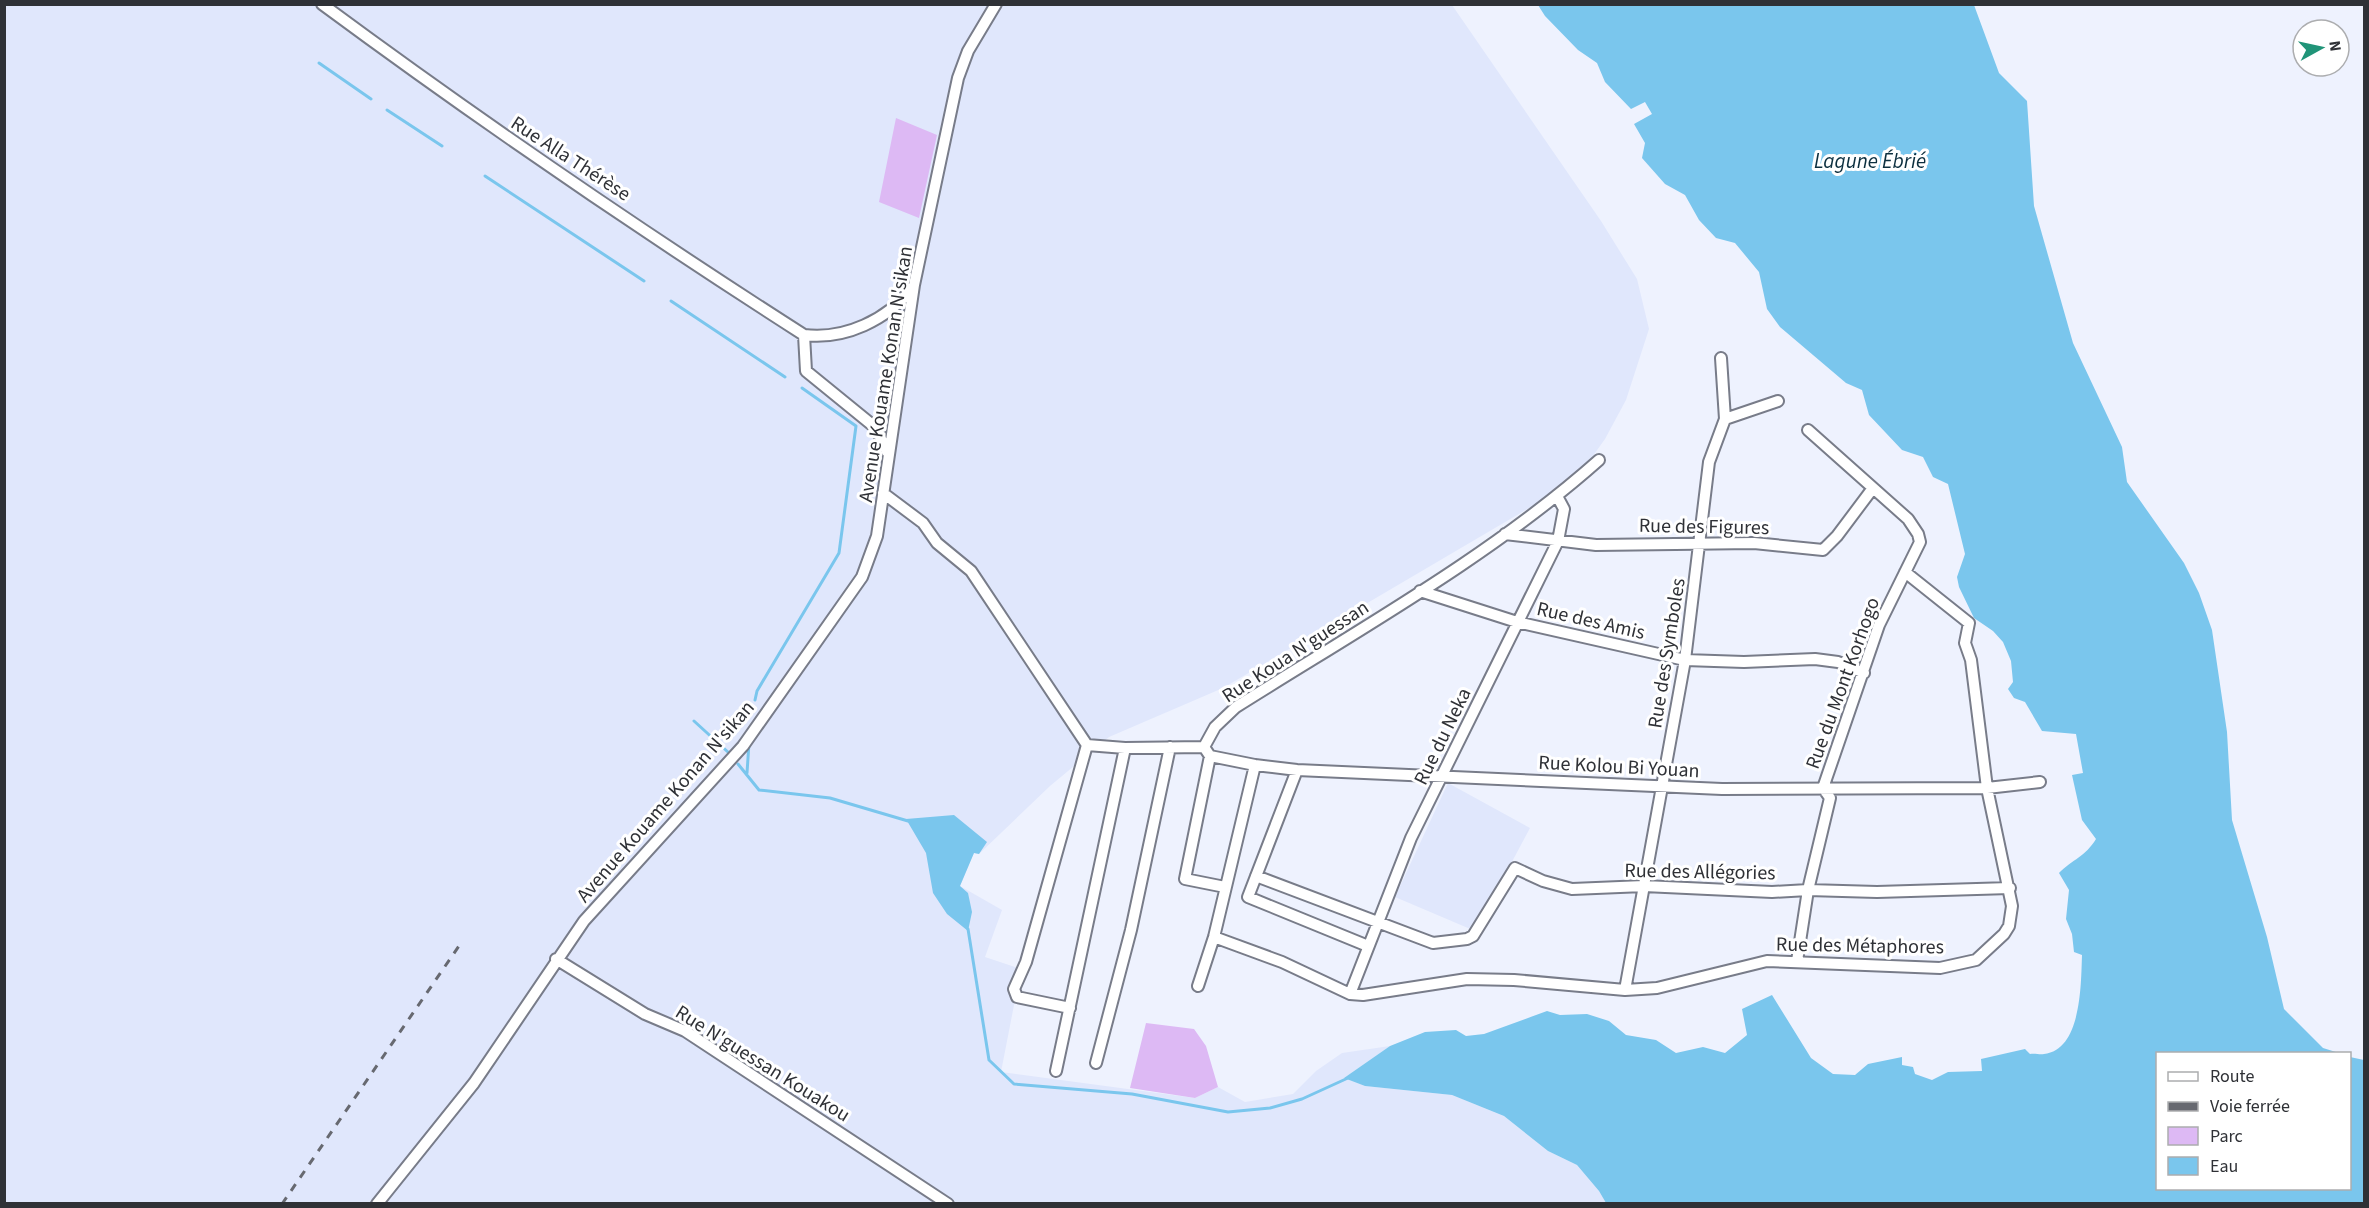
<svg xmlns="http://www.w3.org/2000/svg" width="2369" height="1208" viewBox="0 0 2369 1208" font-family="'Source Sans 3',sans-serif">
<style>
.built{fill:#e0e7fc}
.green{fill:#ddb9f4}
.water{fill:#7ac6ed}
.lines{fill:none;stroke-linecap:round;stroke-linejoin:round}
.stream{stroke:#7ac6ed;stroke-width:3}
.minor-casing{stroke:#787c89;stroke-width:14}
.minor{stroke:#fff;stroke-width:10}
.rail{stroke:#676970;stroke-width:3;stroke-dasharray:8 8;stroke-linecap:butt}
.labels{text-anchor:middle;stroke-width:6;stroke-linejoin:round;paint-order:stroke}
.street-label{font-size:20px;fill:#2f3136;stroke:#fff}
.water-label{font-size:21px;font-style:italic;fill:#0c2f3f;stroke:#fff}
</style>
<rect width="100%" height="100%" fill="#eef2fe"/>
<path class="built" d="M5,5H1452L1601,221L1637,279L1649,329L1626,400L1605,439L1585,467L1553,494L1223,688L1109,737L1050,786L979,854L974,853L960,886L1002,910L985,957L1021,969L1001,1072L1195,1098L1218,1087L1245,1102L1293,1094L1316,1071L1342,1053L1390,1046L1344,1078L1365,1086L1452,1095L1504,1116L1548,1151L1577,1165L1599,1191L1606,1203L5,1204Z
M1448,783L1530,828L1475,931L1395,897Z"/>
<path class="green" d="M896,118L937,135L919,218L879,202Z
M1146,1023L1194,1029L1206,1046L1218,1087L1195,1098L1130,1088Z"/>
<path class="water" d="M1538,5H1974L1999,73L2027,101L2034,206L2073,343L2122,447L2127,482L2184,563L2199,593L2212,630L2227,732L2232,820L2267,937L2284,1009L2323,1048L2339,1053L2158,1054V1188H2350V1057L2364,1060V1203H1606L1599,1191L1577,1165L1548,1151L1504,1116L1452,1095L1365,1086L1344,1078L1390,1046L1425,1032L1456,1030L1466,1036L1484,1034L1547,1011L1560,1015L1587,1014L1609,1021L1626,1035L1656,1040L1676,1053L1703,1047L1725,1053L1747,1035L1742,1009L1772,995L1811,1058L1833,1074L1855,1075L1868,1064L1902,1057V1065L1913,1067L1915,1074L1932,1080L1948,1072L1982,1071L1981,1059L2025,1049L2030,1054C2035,1053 2040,1055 2044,1054C2082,1050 2081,982 2082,955L2074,952L2072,934L2066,919L2069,890L2059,873C2073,859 2085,857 2096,839L2082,820L2072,775L2083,773L2076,734L2042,731L2025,702L2014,698L2008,689L2013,682L2011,661L2003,642L1993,631L1974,618L1959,587L1957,577L1965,554L1948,484L1933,477L1923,457L1902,450L1869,415L1862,390L1846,383L1780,327L1767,309L1759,272L1735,243L1716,238L1699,220L1685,195L1665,184L1642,158L1645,143L1634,124L1652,114L1645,102L1631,109L1605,82L1597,63L1578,50L1545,16Z
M954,815L987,842L979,854L974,853L960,886L968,893L972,912L968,931L947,914L933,893L926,853L906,819Z"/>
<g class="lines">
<path class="stream" d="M319,63L371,99
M387,110L442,146
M485,176L644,281
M671,301L785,377
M755,700L757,691L839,553L856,426L802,388
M694,721L729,753
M738,764L759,790L830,798L908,821
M747,773L749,743
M968,929L989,1060L1014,1084L1132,1094L1228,1112L1270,1108L1302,1099L1348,1078"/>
<g class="minor-casing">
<path id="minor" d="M322,4C479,120 640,230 804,335C845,340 887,320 912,288
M804,335L806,371L876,428L887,452
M1725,419L1778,401
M883,493L923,523L937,543L971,571L1087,745L1125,748L1204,747L1215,727L1236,707C1358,630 1491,556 1599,460
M1505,534L1596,545L1754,543L1823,550L1837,536L1873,488
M1420,591L1517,622L1685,660L1744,662L1815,659L1838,662L1864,673
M1204,747L1210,756L1255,765L1297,770L1722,789L1987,788L2040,782
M1210,756L1185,879L1225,887
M1297,770L1248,897L1368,946
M1256,876L1433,943L1467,939L1473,936L1515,868L1543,881L1572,889L1644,886L1772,892L1808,890L1877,892L2010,888
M1214,937L1282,962L1350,994L1363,995L1467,979L1514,980L1625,990L1657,988L1767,961L1940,968L1976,960L2004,934L2009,926L2012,906L1987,788L1971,660L1965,643L1969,623L1905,572
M556,959L645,1014L685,1031L948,1204
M1797,961L1808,890L1830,798L1823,788L1879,625L1920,542L1918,534L1908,519L1808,430
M1198,986L1214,937L1255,765
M1625,990L1685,660L1709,462L1725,419L1721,358
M1350,994L1411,838L1558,541L1564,509L1557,496
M1070,1008L1017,997L1014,989L1026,962L1087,745
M1096,1063L1131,930L1170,747
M1056,1071L1125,748
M377,1204L474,1083L584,921L743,746L862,577L877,536L914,285L958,78L968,51L996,4"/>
</g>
<use href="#minor" class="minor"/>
<path class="rail" d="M282,1204L461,943"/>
</g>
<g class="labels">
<g class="street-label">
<text transform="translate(571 158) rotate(33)" y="7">Rue Alla Thérèse</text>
<text transform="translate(885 374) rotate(-81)" y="7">Avenue Kouame Konan N'sikan</text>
<text transform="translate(1704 526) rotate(1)" y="7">Rue des Figures</text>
<text transform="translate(1591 620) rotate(13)" y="7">Rue des Amis</text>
<text transform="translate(1295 651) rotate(-33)" y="7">Rue Koua N'guessan</text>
<text transform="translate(1666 653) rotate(-81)" y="7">Rue des Symboles</text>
<text transform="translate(1842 683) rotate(-70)" y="7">Rue du Mont Korhogo</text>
<text transform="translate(1442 736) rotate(-64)" y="7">Rue du Neka</text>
<text transform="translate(1619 766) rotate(3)" y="7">Rue Kolou Bi Youan</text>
<text transform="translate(665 801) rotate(-49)" y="7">Avenue Kouame Konan N'sikan</text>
<text transform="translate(1700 871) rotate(1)" y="7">Rue des Allégories</text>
<text transform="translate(1860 945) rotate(1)" y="7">Rue des Métaphores</text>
<text transform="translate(763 1063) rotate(32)" y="7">Rue N'guessan Kouakou</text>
</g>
<g class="water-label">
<text x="1870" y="168">Lagune Ébrié</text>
</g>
</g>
<rect width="2369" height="1208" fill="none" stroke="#2f3136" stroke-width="12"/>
<rect x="2156" y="1052" width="195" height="138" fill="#ffffff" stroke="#acadaf" stroke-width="1.5"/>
<rect x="2168" y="1072" width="30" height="9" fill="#ffffff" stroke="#acadaf" stroke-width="1.5"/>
<text x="2210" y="1082" font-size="18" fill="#2f3136">Route</text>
<rect x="2168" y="1102" width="30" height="9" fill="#676970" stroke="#acadaf" stroke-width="1.5"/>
<text x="2210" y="1112" font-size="18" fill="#2f3136">Voie ferrée</text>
<rect x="2168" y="1127" width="30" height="18" fill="#ddb9f4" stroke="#acadaf" stroke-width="1.5"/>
<text x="2210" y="1142" font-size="18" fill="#2f3136">Parc</text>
<rect x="2168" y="1157" width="30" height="18" fill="#7ac6ed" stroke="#acadaf" stroke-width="1.5"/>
<text x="2210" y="1172" font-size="18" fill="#2f3136">Eau</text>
<g transform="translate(2321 48) rotate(82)"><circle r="28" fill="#ffffff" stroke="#acadaf" stroke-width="1.5"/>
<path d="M0-4.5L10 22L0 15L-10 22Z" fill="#209478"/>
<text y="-9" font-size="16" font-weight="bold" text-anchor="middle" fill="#2f3136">N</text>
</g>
</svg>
